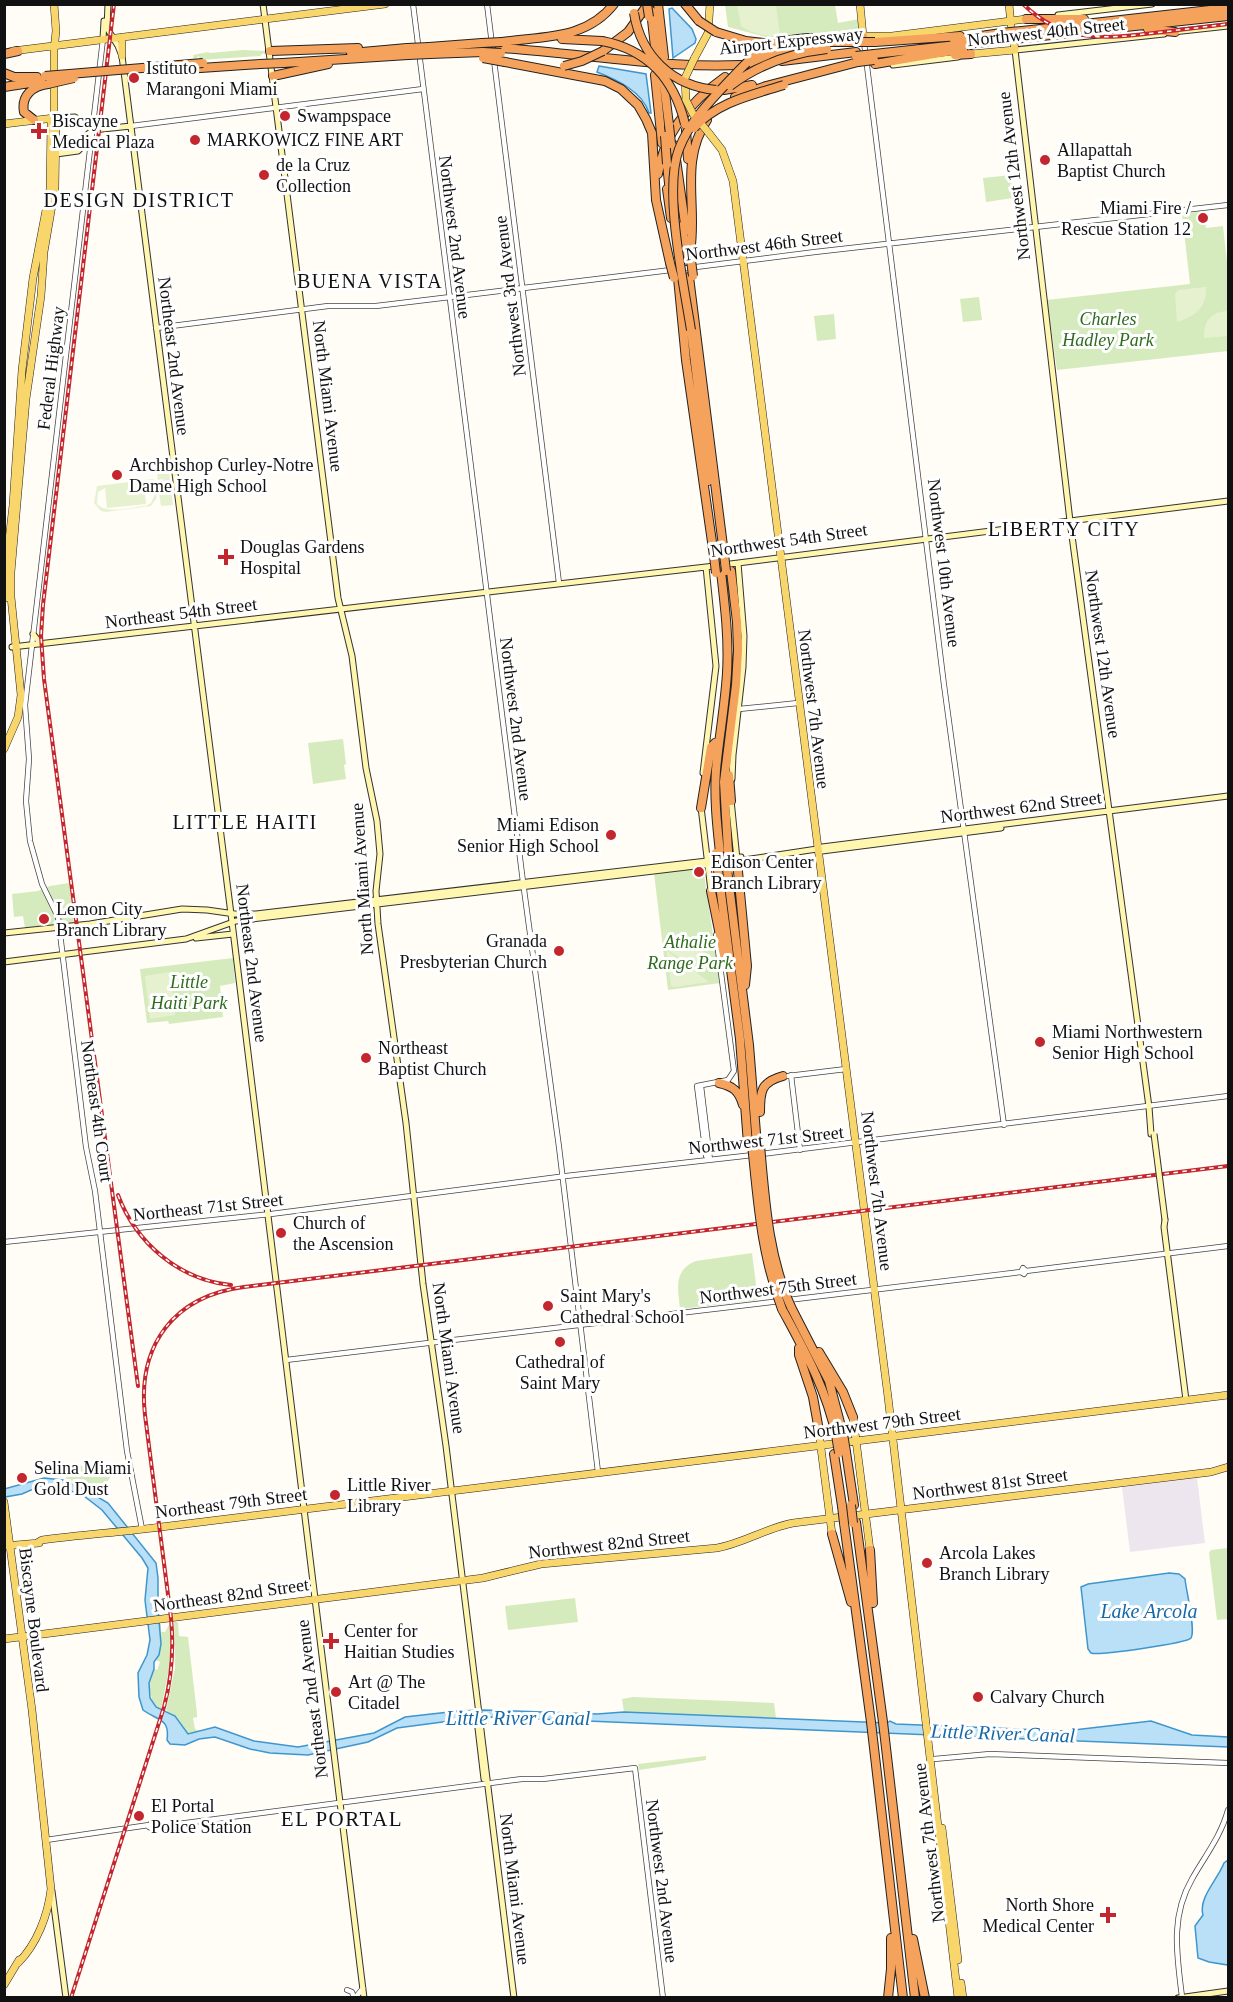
<svg xmlns="http://www.w3.org/2000/svg" width="1233" height="2002" viewBox="0 0 1233 2002" font-family="Georgia,serif">
<style>
.industrial{fill:#eee6ef}
.green{fill:#d5ebbd}
.pitch{fill:#e6f2cf;fill-rule:evenodd}
.water{fill:#b9e0f7;stroke:#3f96cf;stroke-width:1.5}
.lines{fill:none;stroke-linecap:round;stroke-linejoin:round}
.tertiary-casing{stroke:#444;stroke-width:6}
.secondary-casing{stroke:#333;stroke-width:7}
.primary-casing{stroke:#222;stroke-width:8}
.motorway-casing{stroke:#222;stroke-width:10}
.tertiary{stroke:#fff;stroke-width:4.5}
.secondary{stroke:#fff6b0;stroke-width:5}
.primary{stroke:#f9d66b;stroke-width:7}
.motorway{stroke:#f5a25d;stroke-width:8}
.rail-casing{stroke:#c4262e;stroke-width:4}
.rail{stroke:#fff;stroke-width:1.5;stroke-dasharray:4.5;stroke-linecap:butt}
.secondary-bridge-casing{stroke:#333;stroke-width:7;stroke-linecap:butt}
.primary-bridge-casing{stroke:#222;stroke-width:8;stroke-linecap:butt}
.motorway-bridge-casing{stroke:#222;stroke-width:10;stroke-linecap:butt}
.secondary-bridge{stroke:#fff6b0;stroke-width:5}
.primary-bridge{stroke:#f9d66b;stroke-width:7}
.motorway-bridge{stroke:#f5a25d;stroke-width:8}
.poi-dot{fill:#c4262e;stroke:#fff;stroke-width:2}
.labels{text-anchor:middle;stroke-width:6;stroke-linejoin:round;paint-order:stroke}
.street-label{font-size:18px;fill:#111;stroke:#fff}
.poi-label{font-size:18px;fill:#111;stroke:#fff;text-anchor:start}
.park-label{font-size:18px;font-style:italic;fill:#2f6b1f;stroke:#fff}
.neighbourhood-label{font-size:20px;letter-spacing:1.5px;fill:#111;stroke:#fff}
.water-label{font-size:20px;font-style:italic;fill:#1768a6;stroke:#fff}
.quarter-label{font-size:21px;letter-spacing:1.5px;fill:#111;stroke:#fff}
</style>
<rect width="100%" height="100%" fill="#fffdf5"/>
<path class="industrial" d="M1197,1478L1205,1543L1130,1552L1122,1487Z"/>
<path class="green" d="M725,5H835L838,23L859,19L860,29L781,37H766L728,27Z
M243,50L265,51V55L263,53L260,56L200,60L199,56L194,60L193,55L208,52L210,53Z
M1011,175L1013,198L986,202L983,178Z
M1203,211L1206,228L1223,226L1228,271V351L1057,370L1047,300L1190,284L1182,214Z
M979,297L982,320L963,322L960,299Z
M834,314L836,339L817,341L814,316Z
M343,739L346,764L344,765L346,779L313,784L308,743Z
M703,867L720,983L668,990L654,873Z
M69,883L74,922L25,928L23,916L14,917L12,894L38,891L50,886Z
M233,958L235,983L220,986L223,1017L169,1024L168,1021L147,1023L140,969Z
M752,1253L758,1300L680,1309C678,1289 673,1270 696,1261Z
M79,1465L110,1477L99,1498L67,1482L65,1472Z
M1228,1548V1619L1217,1620L1209,1553L1211,1550Z
M575,1598L578,1622L508,1630L505,1606Z
M174,1622H178L179,1636L188,1637L197,1713V1717L193,1718L195,1729L200,1731L188,1734L175,1716L166,1710L175,1668Z
M170,1623V1664L161,1709L153,1704L148,1683L154,1669L157,1670L160,1662L156,1660L161,1644L159,1624H161V1632H165Z
M633,1697L774,1703L776,1718L630,1714L624,1712L622,1699Z
M706,1756V1760L639,1770L638,1764Z"/>
<path class="pitch" d="M737,5H776L780,36C766,36 752,34 741,26Z
M1206,287C1207,307 1196,316 1177,322L1175,294L1178,290Z
M1227,311V336L1204,338C1203,322 1211,312 1227,311Z
M168,465L173,505L161,506L159,493L165,492L163,479L158,480L156,467Z
M153,479V482L150,483L157,494L156,499L151,506L106,512L101,511L94,503L97,486ZM143,483L152,487L155,494L151,503L146,506C132,507 107,515 97,504L98,492L105,488L107,508L146,504L144,484L130,485Z
M678,936L711,956L702,971L669,951Z
M667,951L709,982L674,987L671,986Z
M170,972L175,1015L150,1019L145,976Z"/>
<path class="water" d="M672,8L692,29L696,39L695,43L673,58L669,9Z
M599,66L646,74L651,113H649C642,91 617,80 597,72Z
M44,1478L63,1480L86,1490L108,1503L156,1563L158,1578V1609L161,1644L159,1655L154,1662V1669L149,1683L150,1698L156,1707L175,1716L188,1734L215,1727L254,1741L298,1747L374,1733L405,1717L458,1711L484,1710L597,1714L624,1712L887,1723L890,1721L896,1724L1065,1731L1151,1721L1192,1735L1228,1737V1747L489,1717L473,1718L397,1728L368,1742L308,1755L270,1753L250,1749L215,1737L199,1739L185,1745L170,1744L167,1740C170,1718 158,1721 143,1710L139,1697L138,1673L147,1655L150,1640L145,1600L148,1568L142,1558L102,1510L80,1493L40,1486L22,1494L5,1497L4,1489Z
M1169,1573L1179,1574L1185,1579C1186,1590 1196,1630 1191,1638C1187,1643 1099,1656 1091,1653C1090,1652 1089,1650 1088,1649L1081,1587L1088,1584Z
M1228,1860V1965L1209,1962L1198,1958L1195,1926L1203,1915C1198,1898 1218,1879 1224,1863Z"/>
<g class="lines">
<g class="tertiary-casing">
<path id="tertiary" d="M413,4L523,882L559,1147L598,1472
M487,4L559,583
M103,39L25,705L29,759L26,801L30,841L42,884L58,917L86,1147L95,1191L127,1451L142,1529
M864,42L944,685L1004,1125
M131,126L423,89
M680,269L815,252L1228,205
M156,328L328,306H376L671,270
M739,709L798,703
M791,1075L800,1150
M788,1076L846,1069
M701,1086L710,1160
M761,1154L1228,1096
M710,1160L706,1156L697,1086L728,1080L734,1071L716,935
M4,1242L271,1214L566,1176L753,1155
M1023,1268L1026,1271L1024,1274L1021,1272Z
M1026,1271L1228,1246
M788,1300L1021,1272
M286,1360L780,1301
M934,1759L990,1754L1228,1763
M151,1823L155,1826L153,1829L149,1827Z
M155,1827L522,1779H543L635,1768L663,1998
M46,1840L149,1825
M347,1990L352,1992L354,1998
M1182,1997C1177,1955 1170,1917 1192,1879C1205,1856 1221,1836 1228,1810
M355,1998L363,1988"/>
</g>
<g class="secondary-casing">
<path id="secondary" d="M108,4L107,28L118,46L122,56L231,914L364,1998
M263,4L338,598L352,656L366,768L377,821L380,854L376,891L378,924L406,1123L423,1284L446,1446L514,1998
M1058,15L1152,4
M1173,32L1228,26
M103,39L104,21
M893,65L958,57
M54,118L75,117L93,130
M56,154L78,151L85,144L87,135L93,130L131,126
M33,634L41,644
M12,647L706,567L1228,501
M703,773L716,666L706,567
M732,779L733,755L743,667L744,636L738,563
M731,800L737,859
M701,807L711,891
M817,849L822,851L1001,828
M4,933L90,924L182,909L207,910L235,914H256L741,857
M196,938L233,934
M4,962L186,939L236,921L737,861L817,849L822,847L1228,796
M1151,1134L1149,1107L1070,521L1015,50L1164,34
M1165,1220L1164,1227L1186,1400
M478,1728L484,1779
M52,1891L66,1998
M1178,1998L1228,1991"/>
</g>
<g class="primary-casing">
<path id="primary" d="M860,4L863,36H892L1026,19
M1009,4L1011,25
M13,51L385,4
M971,54L1015,50L1013,36
M122,56V37
M694,59L708,33L710,4
M685,79L686,100
M4,124L54,118
M708,132L722,150L733,181L888,1397L958,1998
M7,598L6,566L13,505L22,370L33,278L50,189L51,123L54,118
M4,749L18,717L21,695L11,597V572L26,399L41,296L44,252L55,188L56,123L54,118V50L56,31L54,4
M853,1417L870,1550
M818,1425L832,1534
M4,1502L32,1710L51,1889C48,1915 37,1944 18,1963
M37,1543L42,1540C81,1535 121,1532 161,1527C517,1481 873,1439 1228,1395
M4,1546L39,1543
M4,1639L483,1578L541,1564L717,1548C744,1543 766,1528 793,1523L1211,1472L1228,1467
M942,1828L958,1960
M961,1983L963,1998
M4,1985L19,1960"/>
</g>
<g class="motorway-casing">
<path id="motorway" d="M658,4L664,57
M685,4L699,21
M651,11L656,56
M1026,19H1084
M1148,29L1175,32
M1022,31L1228,8
M716,32L746,41L774,44
M834,37L863,36
M1023,38L1228,16
M562,39L602,41
M954,40L1001,33
M502,42C543,36 586,40 614,4
M805,42H853
M875,42L960,36
M429,47L482,43
M500,48C590,54 679,72 769,63
M270,51L358,48
M603,51L628,32L648,4
M351,53L407,48
M4,54L18,51
M430,54L483,52
M874,54L1003,40
M767,55L811,45
M955,55L971,54
M782,61L856,52
M505,62L605,81L621,89L638,105L646,119L652,133L656,200L670,263
M283,63L408,55
M875,64L963,49
M171,70L260,64
M4,73L14,77H37
M655,75L662,143
M273,76L328,64
M663,76L669,125
M4,87L43,81
M724,90L752,85
M735,97L766,86L858,62
M34,120L24,112C21,96 32,86 48,84
M686,130L688,159
M674,145L686,231
M667,164L670,193
M658,174C664,132 691,101 725,77
M667,189L671,218
M682,226L687,261
M690,252C698,207 679,162 707,120
M689,277L724,554
M678,278L686,360L714,556
M691,330L709,477L708,481
M729,775L731,801
M701,808L711,747L715,743
M728,851L724,782L736,685L738,650L737,622L731,571
M720,853C717,825 714,797 716,770C719,737 725,706 727,673C729,639 725,606 721,572
M737,861L747,966L745,985
M727,869L749,1045L757,1146
M718,870L740,1039L748,1144
M711,891L724,955
M719,1083C733,1086 739,1091 743,1105
M760,1112C760,1091 761,1082 783,1076
M791,1307L829,1381L843,1434
M782,1309C804,1350 826,1388 836,1435
M799,1348V1355L813,1397L818,1425
M819,1352L843,1392L853,1417
M846,1452L854,1505
M834,1454L842,1506
M856,1522L883,1722L915,1998
M844,1523L871,1722L903,1998
M832,1534L851,1602
M870,1550L873,1603
M913,1939L925,1998
M888,1998L891,1969V1938"/>
</g>
<use href="#tertiary" class="tertiary"/>
<use href="#secondary" class="secondary"/>
<use href="#primary" class="primary"/>
<use href="#motorway" class="motorway"/>
<g class="rail-casing">
<path id="rail" d="M114,4L43,605L41,636L44,679L138,1386
M1023,4C1063,43 1103,39 1154,33C1179,30 1204,27 1228,24
M118,1195C136,1243 179,1280 231,1285
M71,1998L164,1707C172,1677 174,1649 171,1618L145,1415C137,1345 174,1296 244,1287L1228,1166"/>
</g>
<use href="#rail" class="rail"/>
<g class="secondary-bridge-casing">
<path id="secondary-bridge" d="M1154,1134L1165,1220"/>
</g>
<g class="primary-bridge-casing">
<path id="primary-bridge" d="M685,78L694,59
M686,100L693,114L708,132"/>
</g>
<g class="motorway-bridge-casing">
<path id="motorway-bridge" d="M647,4L649,17
M634,13C641,56 672,86 716,90
M699,21L716,32
M1001,33L1022,31
M1003,40L1023,38
M602,41C649,50 674,79 685,124
M853,42H875
M482,43L502,42
M407,48L429,47
M483,52L501,53
M408,55L430,54
M856,56L874,54
M483,58L505,62
M751,62L767,55
M858,62L874,60
M260,64L283,63
M564,66L582,61L603,51
M45,76L203,63
M48,84L74,78
M730,86C759,64 791,53 827,49
M669,125L671,144
M694,128C717,102 752,95 784,85
M665,136L667,164
M691,260L693,276
M670,263L674,278
M691,330C684,285 663,190 679,149C689,123 708,103 727,83C757,51 768,39 813,38
M724,554L726,571
M714,556L716,573
M728,851L730,869
M716,853L718,870
M752,1144C758,1202 761,1253 782,1309
M760,1145C765,1200 768,1256 791,1307
M843,1434L846,1452
M836,1435L839,1453
M851,1505L853,1523
M842,1506L844,1523"/>
</g>
<use href="#secondary-bridge" class="secondary-bridge"/>
<use href="#primary-bridge" class="primary-bridge"/>
<use href="#motorway-bridge" class="motorway-bridge"/>
</g>
<g class="poi-dot">
<circle cx="134" cy="78" r="6"/>
<circle cx="285" cy="116" r="6"/>
<path d="M36 122h6v6h6v6h-6v6h-6v-6h-6v-6h6z"/>
<circle cx="195" cy="140" r="6"/>
<circle cx="1045" cy="160" r="6"/>
<circle cx="264" cy="175" r="6"/>
<circle cx="1203" cy="218" r="6"/>
<circle cx="117" cy="475" r="6"/>
<path d="M223 548h6v6h6v6h-6v6h-6v-6h-6v-6h6z"/>
<circle cx="611" cy="835" r="6"/>
<circle cx="699" cy="872" r="6"/>
<circle cx="44" cy="919" r="6"/>
<circle cx="559" cy="951" r="6"/>
<circle cx="1040" cy="1042" r="6"/>
<circle cx="366" cy="1058" r="6"/>
<circle cx="281" cy="1233" r="6"/>
<circle cx="548" cy="1306" r="6"/>
<circle cx="560" cy="1342" r="6"/>
<circle cx="22" cy="1478" r="6"/>
<circle cx="335" cy="1495" r="6"/>
<circle cx="927" cy="1563" r="6"/>
<path d="M328 1632h6v6h6v6h-6v6h-6v-6h-6v-6h6z"/>
<circle cx="336" cy="1692" r="6"/>
<circle cx="978" cy="1697" r="6"/>
<circle cx="139" cy="1816" r="6"/>
<path d="M1105 1906h6v6h6v6h-6v6h-6v-6h-6v-6h6z"/>
</g>
<g class="labels">
<g class="street-label">
<text transform="translate(1046 32) rotate(-6)" y="6">Northwest 40th Street</text>
<text transform="translate(791 41) rotate(-6)" y="6">Airport Expressway</text>
<text transform="translate(1014 176) rotate(-97)" y="6">Northwest 12th Avenue</text>
<text transform="translate(455 237) rotate(83)" y="6">Northwest 2nd Avenue</text>
<text transform="translate(764 245) rotate(-7)" y="6">Northwest 46th Street</text>
<text transform="translate(510 296) rotate(-97)" y="6">Northwest 3rd Avenue</text>
<text transform="translate(174 356) rotate(83)" y="6">Northeast 2nd Avenue</text>
<text transform="translate(51 368) rotate(-83)" y="6">Federal Highway</text>
<text transform="translate(328 396) rotate(83)" y="6">North Miami Avenue</text>
<text transform="translate(789 540) rotate(-8)" y="6">Northwest 54th Street</text>
<text transform="translate(944 563) rotate(83)" y="6">Northwest 10th Avenue</text>
<text transform="translate(181 613) rotate(-7)" y="6">Northeast 54th Street</text>
<text transform="translate(1103 654) rotate(82)" y="6">Northwest 12th Avenue</text>
<text transform="translate(814 709) rotate(83)" y="6">Northwest 7th Avenue</text>
<text transform="translate(516 719) rotate(83)" y="6">Northwest 2nd Avenue</text>
<text transform="translate(1021 807) rotate(-7)" y="6">Northwest 62nd Street</text>
<text transform="translate(362 879) rotate(-94)" y="6">North Miami Avenue</text>
<text transform="translate(252 963) rotate(83)" y="6">Northeast 2nd Avenue</text>
<text transform="translate(97 1111) rotate(82)" y="6">Northeast 4th Court</text>
<text transform="translate(766 1140) rotate(-6)" y="6">Northwest 71st Street</text>
<text transform="translate(877 1191) rotate(83)" y="6">Northwest 7th Avenue</text>
<text transform="translate(208 1207) rotate(-6)" y="6">Northeast 71st Street</text>
<text transform="translate(778 1288) rotate(-7)" y="6">Northwest 75th Street</text>
<text transform="translate(449 1358) rotate(82)" y="6">North Miami Avenue</text>
<text transform="translate(882 1423) rotate(-7)" y="6">Northwest 79th Street</text>
<text transform="translate(990 1484) rotate(-7)" y="6">Northwest 81st Street</text>
<text transform="translate(231 1503) rotate(-7)" y="6">Northeast 79th Street</text>
<text transform="translate(609 1544) rotate(-6)" y="6">Northwest 82nd Street</text>
<text transform="translate(231 1595) rotate(-8)" y="6">Northeast 82nd Street</text>
<text transform="translate(34 1620) rotate(83)" y="6">Biscayne Boulevard</text>
<text transform="translate(312 1699) rotate(-97)" y="6">Northeast 2nd Avenue</text>
<text transform="translate(929 1843) rotate(-97)" y="6">Northwest 7th Avenue</text>
<text transform="translate(662 1881) rotate(83)" y="6">Northwest 2nd Avenue</text>
<text transform="translate(515 1889) rotate(83)" y="6">North Miami Avenue</text>
</g>
<g class="poi-label">
<text x="146" y="74">Istituto<tspan x="146" dy="21">Marangoni Miami</tspan></text>
<text x="297" y="122">Swampspace</text>
<text x="52" y="127">Biscayne<tspan x="52" dy="21">Medical Plaza</tspan></text>
<text x="207" y="146">MARKOWICZ FINE ART</text>
<text x="1057" y="156">Allapattah<tspan x="1057" dy="21">Baptist Church</tspan></text>
<text x="276" y="171">de la Cruz<tspan x="276" dy="21">Collection</tspan></text>
<text x="1191" y="214" text-anchor="end">Miami Fire /<tspan x="1191" dy="21">Rescue Station 12</tspan></text>
<text x="129" y="471">Archbishop Curley-Notre<tspan x="129" dy="21">Dame High School</tspan></text>
<text x="240" y="553">Douglas Gardens<tspan x="240" dy="21">Hospital</tspan></text>
<text x="599" y="831" text-anchor="end">Miami Edison<tspan x="599" dy="21">Senior High School</tspan></text>
<text x="711" y="868">Edison Center<tspan x="711" dy="21">Branch Library</tspan></text>
<text x="56" y="915">Lemon City<tspan x="56" dy="21">Branch Library</tspan></text>
<text x="547" y="947" text-anchor="end">Granada<tspan x="547" dy="21">Presbyterian Church</tspan></text>
<text x="1052" y="1038">Miami Northwestern<tspan x="1052" dy="21">Senior High School</tspan></text>
<text x="378" y="1054">Northeast<tspan x="378" dy="21">Baptist Church</tspan></text>
<text x="293" y="1229">Church of<tspan x="293" dy="21">the Ascension</tspan></text>
<text x="560" y="1302">Saint Mary's<tspan x="560" dy="21">Cathedral School</tspan></text>
<text x="560" y="1368" text-anchor="middle">Cathedral of<tspan x="560" dy="21">Saint Mary</tspan></text>
<text x="34" y="1474">Selina Miami<tspan x="34" dy="21">Gold Dust</tspan></text>
<text x="347" y="1491">Little River<tspan x="347" dy="21">Library</tspan></text>
<text x="939" y="1559">Arcola Lakes<tspan x="939" dy="21">Branch Library</tspan></text>
<text x="344" y="1637">Center for<tspan x="344" dy="21">Haitian Studies</tspan></text>
<text x="348" y="1688">Art @ The<tspan x="348" dy="21">Citadel</tspan></text>
<text x="990" y="1703">Calvary Church</text>
<text x="151" y="1812">El Portal<tspan x="151" dy="21">Police Station</tspan></text>
<text x="1094" y="1911" text-anchor="end">North Shore<tspan x="1094" dy="21">Medical Center</tspan></text>
</g>
<g class="park-label">
<text x="1108" y="325">Charles<tspan x="1108" dy="21">Hadley Park</tspan></text>
<text x="690" y="948">Athalie<tspan x="690" dy="21">Range Park</tspan></text>
<text x="189" y="988">Little<tspan x="189" dy="21">Haiti Park</tspan></text>
</g>
<g class="neighbourhood-label">
<text x="139" y="207">DESIGN DISTRICT</text>
<text x="370" y="288">BUENA VISTA</text>
<text x="1064" y="536">LIBERTY CITY</text>
<text x="245" y="829">LITTLE HAITI</text>
</g>
<g class="water-label">
<text x="1149" y="1618">Lake Arcola</text>
<text x="518" y="1725">Little River Canal</text>
<text transform="translate(1003 1733) rotate(2)" y="7">Little River Canal</text>
</g>
<g class="quarter-label">
<text x="342" y="1826">EL PORTAL</text>
</g>
</g>
<rect width="1233" height="2002" fill="none" stroke="#111111" stroke-width="12"/>
</svg>
